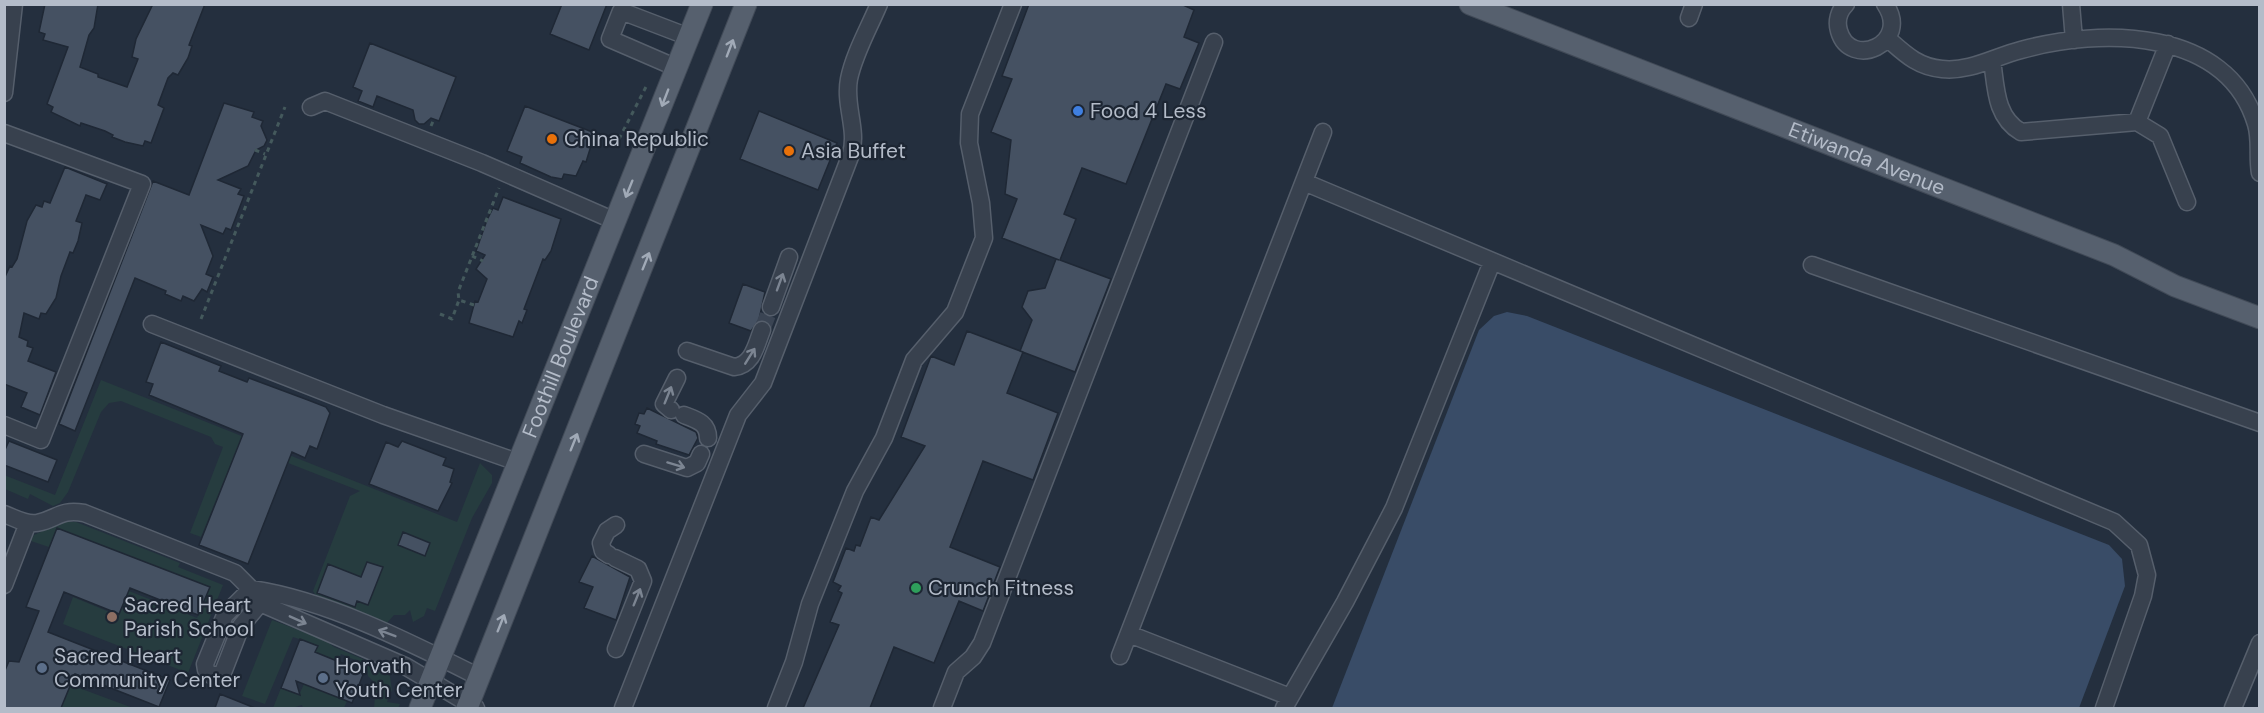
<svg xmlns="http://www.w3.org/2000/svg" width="2264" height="713" viewBox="0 0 2264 713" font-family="'DM Sans',sans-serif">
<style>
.green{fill:#263c3f}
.water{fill:#394c67}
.building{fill:#455162;stroke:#1f2835;stroke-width:1.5}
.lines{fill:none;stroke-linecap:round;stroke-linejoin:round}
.minor-tunnel{stroke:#3a4453;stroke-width:16;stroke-dasharray:16 8;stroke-linecap:butt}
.minor-casing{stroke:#565f6c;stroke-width:19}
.major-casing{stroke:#414a57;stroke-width:23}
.path{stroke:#44595c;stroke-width:3;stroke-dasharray:4.5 4.5;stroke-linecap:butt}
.minor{stroke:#38414e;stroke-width:16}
.major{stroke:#56606e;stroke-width:21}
.oneway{stroke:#a1aab7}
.oneway2{stroke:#7c8592}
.shop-dot{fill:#3f7fe0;stroke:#1d2633;stroke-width:2}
.food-dot{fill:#e8710a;stroke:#1d2633;stroke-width:2}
.leisure-dot{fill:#2e9e5b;stroke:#1d2633;stroke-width:2}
.education-dot{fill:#8d6e63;stroke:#1d2633;stroke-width:2}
.service-dot{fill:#5c6f8a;stroke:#1d2633;stroke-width:2}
.labels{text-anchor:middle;stroke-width:4.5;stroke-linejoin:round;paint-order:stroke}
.poi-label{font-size:21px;fill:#b4bcc9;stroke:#1d2633;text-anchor:start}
.street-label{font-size:21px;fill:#b4bcc9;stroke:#1d2633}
</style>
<rect width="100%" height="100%" fill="#242f3e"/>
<path class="green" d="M101,380L457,522L480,463L492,475V483L472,518L435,611L427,608L424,616L413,622L410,610L405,615H394L386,624L317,597L313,591L350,496L360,491L239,444L201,537L190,533L223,447L215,444L211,437L121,401L109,403L101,412L68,492L60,503L53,506L30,494L28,499L5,489L4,475L55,495Z
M64,521L76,522L180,563L178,567L223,585L188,673L63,624L73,597L119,616L129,591L197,618L210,587L57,528L49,547L31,541L34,535Z
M272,620L325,640L334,647L389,670L392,690L387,702L400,704L398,708H374L376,684L368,676L367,665L341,654L338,662L315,652L317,645L293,637L265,704L242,696Z
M304,684L347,701L344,708H303L302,705L292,708H273L281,688L299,695Z
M71,685L133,708H61Z"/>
<path class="water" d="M1507,312L1527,316L2109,545L2122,559L2125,586L2079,708H1332L1479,330L1494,316Z"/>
<path class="building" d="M45,4H98L94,28L89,35L80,67L98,74V77L127,87L138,59L132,57L136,39L153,4H205L189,45L192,46L188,58L178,75L173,73L168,78L158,105L164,108L151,143L145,141L143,146L125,142L112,137L113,135L105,131L81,123L80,126L51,112L53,107L47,104L68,47L43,40L45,34L39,32Z
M562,4H607L589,50L550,34Z
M1029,4H1181L1194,10L1184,37L1199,43L1180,89L1166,84L1126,184L1082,168L1064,214L1076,219L1060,260L1111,279L1075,372L1020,351L1032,320L1022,307L1028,291L1045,288L1056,259L1059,260L1002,238L1017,199L1005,194L1011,140L991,132L1012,79L1002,76Z
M370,43L456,77L439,121L431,118L424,124H419L415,120L413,110L377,96L373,107L358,101L362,91L353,87Z
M224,103L254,112L252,117L263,121L261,126L267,140L264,146L256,150L248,166L218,180L241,189L238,194L244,196L231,230L226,228L223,234L201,225L213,256L206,274L213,277L207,292L202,289L194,301L183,296L181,301L165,294L166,291L135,278L75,431L59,424L153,181L189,195Z
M525,106L595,133L586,162L583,161L576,176L564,174L562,179L551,177L520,163L522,157L507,151Z
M759,111L837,143L818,190L740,159Z
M65,167L107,184L100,200L86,195L76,221L82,223L78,241L73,253L70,252L61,276L56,298L46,314L41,313L39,319L24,313L19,337L28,341L27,346L33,348L28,361L56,372L40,415L21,407L27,393L4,384V279L10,266L12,267L17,259L27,221L36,205L42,207L44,201L50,203Z
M503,197L561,219L551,251L545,260L543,259L524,309L527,310L522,323L519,321L513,337L469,323L475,301L478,302L487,279L476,269L485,255L476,251L487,220L493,208L498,210Z
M743,284L765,292L759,320L751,331L729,323Z
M967,331L1023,352L1007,393L1058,413L1033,480L983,461L950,547L1000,567L983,611L959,601L934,663L894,647L870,708H803L839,625L830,622L842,593L838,591L841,586L833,582L846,548L854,551L856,545L860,546L871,517L879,520L925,446L901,437L931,356L954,365Z
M161,342L221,366L219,371L247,382L249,378L308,400L326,407L330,413L317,449L310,446L305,458L292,452L248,564L199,545L243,434L149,395L153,384L146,382Z
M647,408L696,432L698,438L689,455L656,444L657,441L637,433L640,426L635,424L639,413L644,414Z
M9,441L57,460L48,482L4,465V452Z
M402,441L446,458L443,465L454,469L450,482L452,483L438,511L369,484L386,442L398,447Z
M57,528L210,587L198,615L130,588L119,614L64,592L48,632L170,680L159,707L75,674L61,708H4V673L9,661L19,662L39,611L26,607Z
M403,532L430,543L425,556L398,545Z
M592,556L630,577L616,620L584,608L593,587L579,582Z
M367,562L383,567L368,605L357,601L355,607L317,593L328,564L361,577Z
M300,639L318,646L315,652L364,672L352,703L296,681L300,695L281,688Z
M220,694L255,708H215Z"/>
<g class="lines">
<path class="minor-tunnel" d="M762,330L771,307"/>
<g class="minor-casing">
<path id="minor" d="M1846,4C1839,11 1836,21 1839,31C1850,70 1912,44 1885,4
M2071,4L2074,40
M1689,18L1694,4
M1888,39C1905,54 1918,67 1942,69C1970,72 1994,57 2021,50C2100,28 2227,27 2256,124C2261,140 2257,157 2260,173
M1992,60C1996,87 1995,117 2021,132L2137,122L2168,44
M677,68L610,39L621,11L689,37
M4,93L14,4
M311,107L325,101L482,163L615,221
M2137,122L2160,136L2187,202
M4,133L142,184L41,440L4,425
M1304,182L2114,522L2139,545L2147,575L2143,596L2104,708
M1812,265L2260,423
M771,307L789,257
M152,324L383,415L517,462
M687,351L734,367C753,365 756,345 762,330
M671,410L664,404L677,378
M684,415C697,420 708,423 708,438
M644,454L687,468L697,463L701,454
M4,514C15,518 26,525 37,523C58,519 59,509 84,513L235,573L251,589L260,603L405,666L476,708
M609,555L603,551L601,543L607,531L616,525
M615,558L638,569L643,581L616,649
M4,585L28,523
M251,589C327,600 411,643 479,677
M251,589L225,615L205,664L206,670L211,675H222L241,626L267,595
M1129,634L1290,697
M1120,656L1323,132
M623,708L738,415L763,383L851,154C858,129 844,105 849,79C854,54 869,28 879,4
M776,708L794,662L810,604L855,491L884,438L914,360L955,312L984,238L981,203L969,143L970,114L1013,4
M942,708L956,672L973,657L982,643L1214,42
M1284,708L1345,602L1394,508L1492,262
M2233,708L2260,643"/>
</g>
<g class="major-casing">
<g id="major">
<path id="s1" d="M1470,4L2114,255L2175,286L2260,318"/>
<path id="s2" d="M420,708L702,4"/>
<path d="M467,708L746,4"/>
</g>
</g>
<path class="path" d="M431,126L434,119
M619,139L648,83
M255,150L265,154
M472,256L483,261
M474,305L459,300L458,292L499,188
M440,314L452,319L459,300
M201,319L285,107"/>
<use href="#minor" class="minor"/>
<use href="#major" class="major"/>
</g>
<defs><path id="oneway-shaft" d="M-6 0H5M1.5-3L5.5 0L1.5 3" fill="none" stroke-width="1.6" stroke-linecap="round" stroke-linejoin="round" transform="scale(1.5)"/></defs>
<g class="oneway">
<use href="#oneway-shaft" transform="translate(730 48) rotate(-69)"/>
<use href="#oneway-shaft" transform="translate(665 98) rotate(111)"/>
<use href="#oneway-shaft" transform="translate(629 189) rotate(112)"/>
<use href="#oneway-shaft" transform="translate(646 261) rotate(-68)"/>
<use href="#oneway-shaft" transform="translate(574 442) rotate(-68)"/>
<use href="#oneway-shaft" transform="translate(501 623) rotate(-68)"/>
</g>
<g class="oneway2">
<use href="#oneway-shaft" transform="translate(780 282) rotate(-70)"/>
<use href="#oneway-shaft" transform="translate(750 356) rotate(-58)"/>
<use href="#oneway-shaft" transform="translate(668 395) rotate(-68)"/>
<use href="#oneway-shaft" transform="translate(676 465) rotate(17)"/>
<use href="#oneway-shaft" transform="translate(637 597) rotate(-68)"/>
<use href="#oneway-shaft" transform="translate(298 620) rotate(24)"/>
<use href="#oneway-shaft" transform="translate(387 633) rotate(-159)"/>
</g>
<circle class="shop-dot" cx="1078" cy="111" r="6"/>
<g class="food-dot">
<circle cx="552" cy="139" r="6"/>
<circle cx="789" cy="151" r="6"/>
</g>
<circle class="leisure-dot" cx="916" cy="588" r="6"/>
<circle class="education-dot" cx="112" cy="617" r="6"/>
<g class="service-dot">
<circle cx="42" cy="668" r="6"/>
<circle cx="323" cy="678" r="6"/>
</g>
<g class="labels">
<g class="poi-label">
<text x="1090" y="118">Food 4 Less</text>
<text x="564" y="146">China Republic</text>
<text x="801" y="158">Asia Buffet</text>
<text x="928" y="595">Crunch Fitness</text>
<text x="124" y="612">Sacred Heart<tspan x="124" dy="24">Parish School</tspan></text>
<text x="54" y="663">Sacred Heart<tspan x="54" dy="24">Community Center</tspan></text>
<text x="335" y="673">Horvath<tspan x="335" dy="24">Youth Center</tspan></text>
</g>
<g class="street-label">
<text dy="7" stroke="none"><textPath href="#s1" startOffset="426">Etiwanda Avenue</textPath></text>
<text dy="7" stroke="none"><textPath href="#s2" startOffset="378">Foothill Boulevard</textPath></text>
</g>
</g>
<rect width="2264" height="713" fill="none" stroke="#b4bcc9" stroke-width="12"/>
</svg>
